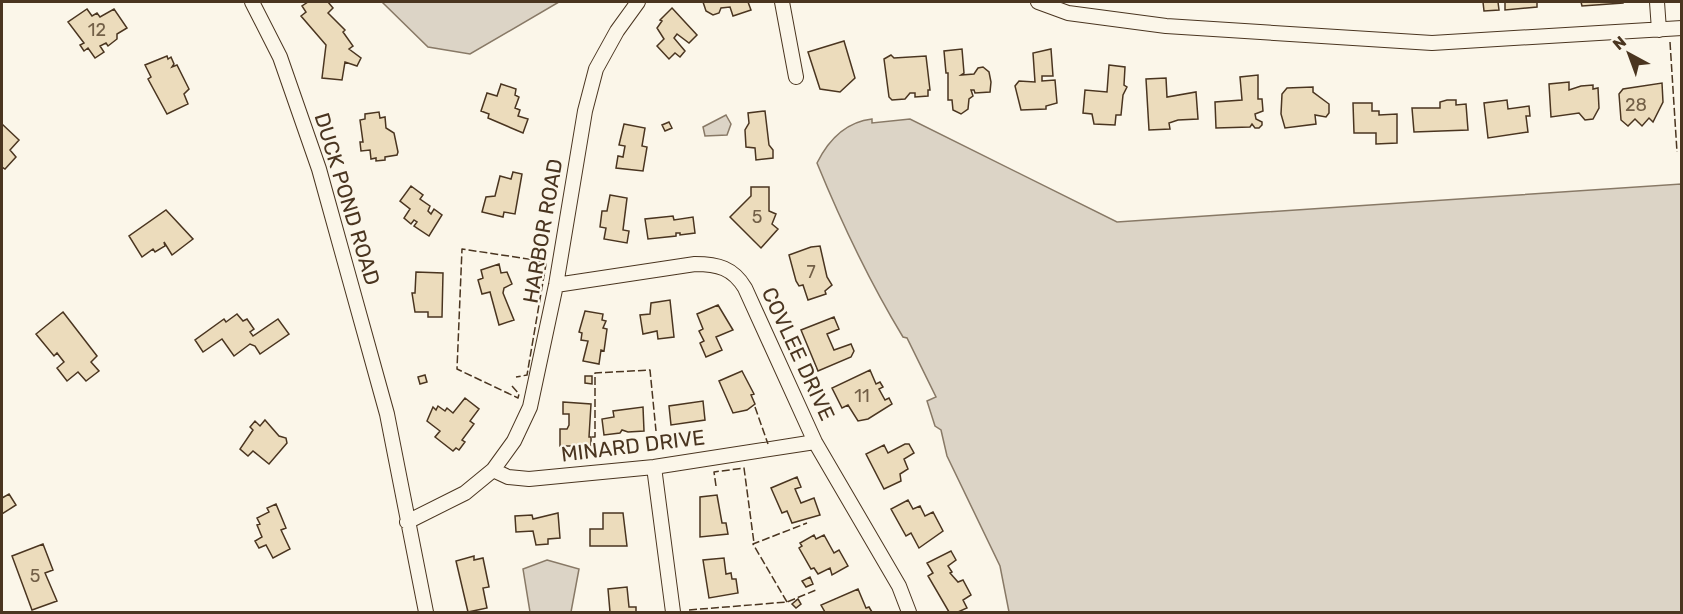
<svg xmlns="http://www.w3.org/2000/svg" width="1683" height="614" viewBox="0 0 1683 614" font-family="Rubik,sans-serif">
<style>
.water{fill:#dcd4c6;stroke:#887966;stroke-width:1.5}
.building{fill:#ecdcbc;stroke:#4a3520;stroke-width:1.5}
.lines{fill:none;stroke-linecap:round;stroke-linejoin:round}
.minor-casing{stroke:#4a3520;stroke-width:16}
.minor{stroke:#fbf6e9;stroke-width:14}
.fence{stroke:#4a3520;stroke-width:1.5;stroke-dasharray:8 3;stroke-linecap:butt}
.labels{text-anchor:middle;stroke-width:4.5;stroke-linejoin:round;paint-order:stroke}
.number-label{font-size:18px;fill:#725f47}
.street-label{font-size:21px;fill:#4a3520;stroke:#fbf6e9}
</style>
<rect width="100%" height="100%" fill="#fbf6e9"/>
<path class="water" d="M382,2H559L470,54L428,47Z
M726,115L731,124L727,135L705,136L703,127Z
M872,119V123L910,119L1117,222L1681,184V612H1009L1000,566L947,456L941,430L935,426L927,401L936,397L907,338L903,337C869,281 842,224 817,163C828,141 845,122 872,119Z
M547,560L579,569L571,612H530L523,569Z"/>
<path class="building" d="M308,2H328L333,8L328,13L345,30L343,32L353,46L349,49L361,58L357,66L345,62L342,80L322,78L326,45L301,16L306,12L302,6Z
M703,2H748L751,10L733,16L730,7L721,8L719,13L713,15L706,11Z
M1483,2H1498L1499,10L1484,11Z
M1505,2H1537V7L1505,10Z
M1581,2H1623V3L1582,6Z
M672,8L697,35L689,43L677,34L674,38L685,51L680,57L675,53L669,59L657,46L664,39L657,28L662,21L660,20Z
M87,9L92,16L97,13L100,17L114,9L127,28L117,34V39L108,46L106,43L100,46L104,52L95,58L88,48L84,51L80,45L84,43L68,22Z
M844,41L855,78L840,92L820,89L808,52Z
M962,49L964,73L961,75L974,74L978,68L983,67L989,72L991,82L990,92L975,93L974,90H971L973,96L969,99L968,109L961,114L953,110L952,100H948V73H946L944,51Z
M1051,49L1053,76H1042V81L1055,80L1057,103L1046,106V109L1021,110L1015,86L1019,81L1035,82L1033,53Z
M891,55L894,58L926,56L930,90H928V96L915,97V93H910L905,99L892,100L889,97L884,59Z
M167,56L168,59L171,57L174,64L172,67L177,65L189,89L184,94L188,104L167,114L148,79L151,77L145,65Z
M1109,65L1125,67L1124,85L1127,87L1123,95L1121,115H1116L1115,125L1094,124L1092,114L1083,113L1085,90L1107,92Z
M1258,75V99H1262L1263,111L1255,114L1256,119L1262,122V125L1259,128H1255L1252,124L1250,127L1216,128L1215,102L1242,100L1240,77Z
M1166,78L1167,97L1196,92L1198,119L1178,120L1169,123L1170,129L1149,130L1146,79Z
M1569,82V90L1581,86L1593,85V89L1598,88L1599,108L1593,119L1585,120L1579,113L1551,117L1549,84Z
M1662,83L1663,102L1653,122L1649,118L1642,126L1635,119L1628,126L1621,120L1619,94L1623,89Z
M501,84L516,89L515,95L519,97L515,108L520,110L518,116L528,119L523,133L488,118L489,114L481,111L487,93L497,96Z
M1313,87V92L1329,104V113L1326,117L1315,115L1316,124L1285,128L1281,114L1282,94L1287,88Z
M1447,100H1456V105L1466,104L1468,130L1414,132L1412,108H1440V102Z
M1507,100L1508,109L1529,106L1530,116H1526L1528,132L1488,138L1484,103Z
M1353,103H1372V111H1379V115L1397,114V143L1376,144V133H1354Z
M765,111L769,145L773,150V158L756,160L755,148L746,147L745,130L749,123L748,113Z
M379,112L380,118L385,117L386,128L394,133L398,152L397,155L385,157V160L376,161V158L371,159L370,150L361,151L360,142H363L360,120L365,119V114Z
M669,122L672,128L665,131L662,125Z
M2,124L19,140L10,150L16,157L5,169L2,167Z
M624,124L645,128L642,146L647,147L643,171L616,168L618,156L623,157L625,146L619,145Z
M513,172L522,174L515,214L504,212L503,217L482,212L486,197L495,196L500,176L511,179Z
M411,186L423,195L420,199L430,206L428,211L431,214L434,209L442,215L429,236L414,226L417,222L414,220L411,224L404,218L410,209L400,201Z
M751,187H769V211L776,214L772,224L778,229L761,248L730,217L751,196Z
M610,195L627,198L623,230L629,231L627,243L604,239L606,228L600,227L602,211H607Z
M166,210L193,239L172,255L164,242L165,246L155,252L153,249L142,257L129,236Z
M673,216L674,220L693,217L695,233L680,235V233H676V236L648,239L645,219Z
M820,246L827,277L832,285L825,291L826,294L808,300L803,285L799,286L796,281L789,255L811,247Z
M499,264L501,273L507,272L512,284L504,288L503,293L514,320L499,325L490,292L482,294L478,280L483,278L481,270Z
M416,272L443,273L442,317H428V312H415L412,293H415Z
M670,300L674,337L658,339L657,331L643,334L640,315L650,314L651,303Z
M718,305L733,330L716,337L722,350L706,357L700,343L704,341L699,331L703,329L697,314Z
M585,311L603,314L602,320L606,321L603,328L607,329L604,351L601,350L599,364L583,361L588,341L581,340L582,333L579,332Z
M63,312L97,356L91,362L99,371L86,381L78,372L67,381L57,368L64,362L57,353L54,356L36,334Z
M237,314L243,321L247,319L254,329L250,332L253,336L278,319L289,334L260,354L255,346L250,344L234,356L222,339L203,352L195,340L224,319L226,322Z
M834,317L839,329L827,334L834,350L851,344L854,351L851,357L818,371L801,330Z
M870,370L876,384L880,382L883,387L879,389L885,400L889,398L892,404L868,419L858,421L848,405L842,408L832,388Z
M742,371L754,394L751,395L755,404L747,410L733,413L719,381Z
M425,375L427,382L420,384L418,377Z
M585,376H592V384L585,383Z
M465,398L479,409L470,421L474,424L462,440L465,442L459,450L456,448L453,451L435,437L440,431L427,421L433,407L436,410L438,406L445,411L447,408L453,413Z
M703,401L705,420L671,425L669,406Z
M563,402L591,404L589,437H591V446H560V429H567L569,425V414H563Z
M643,407L644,431L628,432L622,430L620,433L604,435L602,419L614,417L613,411Z
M265,420L279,436L286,438L287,443L269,464L253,451L248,456L240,449L253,430L250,427L255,421L260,426Z
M905,444H909L914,453L904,459L908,469L900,474L901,481L884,489L866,454L884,445L888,453Z
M797,477L801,487L795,489L801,503L814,498L820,515L792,523L787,511L782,513L771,488Z
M9,494L16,505L2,514V498Z
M717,495L722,523H726L728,534L700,537V497Z
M908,500L913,509L920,506L925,516L933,512L943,531L919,548L911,533L906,536L891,509Z
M276,504L286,528L281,530L290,549L273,558L266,545L259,548L255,541L262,537L257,525L260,524L257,518L269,512L267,508Z
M558,513L560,538L548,539V544L536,545L533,531L516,532L515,516L532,515L533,519Z
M603,513H623L627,546H590V529H603Z
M814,535L816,539L824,535L834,553L839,550L848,566L832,575L830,568L818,574L814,568L811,569L799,548L802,546L800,543Z
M43,544L53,570L45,573L57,601L32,610L12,556Z
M951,551L956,560L948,566L952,572L950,573L958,582L963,580L971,595L963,600L967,608L958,612H949L928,576L933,573L927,563Z
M474,556V560L483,558L489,587L483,588L487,608L468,612L456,561Z
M724,558L726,574L731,573L732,579H736L738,593L709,598L703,560Z
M810,577L813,584L806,587L802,581Z
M627,587L629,607H636V612H610L608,589Z
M858,589L866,608L869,607L872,612H825L821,605Z
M798,599L801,604L796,608L792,604Z"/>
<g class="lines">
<g class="minor-casing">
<path id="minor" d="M252,2L280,57L319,169L387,414L426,612
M782,2L796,77
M1038,2L1068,13L1166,26L1432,43L1682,28
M1657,2L1659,30
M556,285L695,264C718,264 733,268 745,288L815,442L899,586L909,612
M654,467L673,612
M493,470L514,441L530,407L556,285L585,111L596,69L617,31L638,2
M407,522L465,493L493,470L508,477L529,479L654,467L815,442"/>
</g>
<use href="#minor" class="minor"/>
<path class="fence" d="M1670,42L1677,152
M512,386L519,394L518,398L457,369L462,249L535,260L546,264L527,375L516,377
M755,407L768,444
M592,437H595V373L650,370L656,431
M716,486L714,472L744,468L754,543
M787,602L753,544L807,523
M689,610L787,602L816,590"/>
</g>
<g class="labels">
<g class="number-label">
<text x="97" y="36">12</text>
<text x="1636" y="111">28</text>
<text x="757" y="223">5</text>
<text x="811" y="278">7</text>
<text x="862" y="402">11</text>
<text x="35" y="582">5</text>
</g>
<g class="street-label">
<text transform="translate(347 199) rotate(73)" y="7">DUCK POND ROAD</text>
<text transform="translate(543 231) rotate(-80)" y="7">HARBOR ROAD</text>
<text transform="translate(798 354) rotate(65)" y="7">COVLEE DRIVE</text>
<text transform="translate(633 446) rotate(-7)" y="7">MINARD DRIVE</text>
</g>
</g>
<rect width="1683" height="614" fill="none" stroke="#4a3520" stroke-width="6"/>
<g transform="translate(1629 54) rotate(319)" stroke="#fbf6e9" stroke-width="4.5" paint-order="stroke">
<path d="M0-4.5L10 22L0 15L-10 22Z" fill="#4a3520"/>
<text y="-9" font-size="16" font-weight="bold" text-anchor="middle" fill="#4a3520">N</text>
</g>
</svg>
